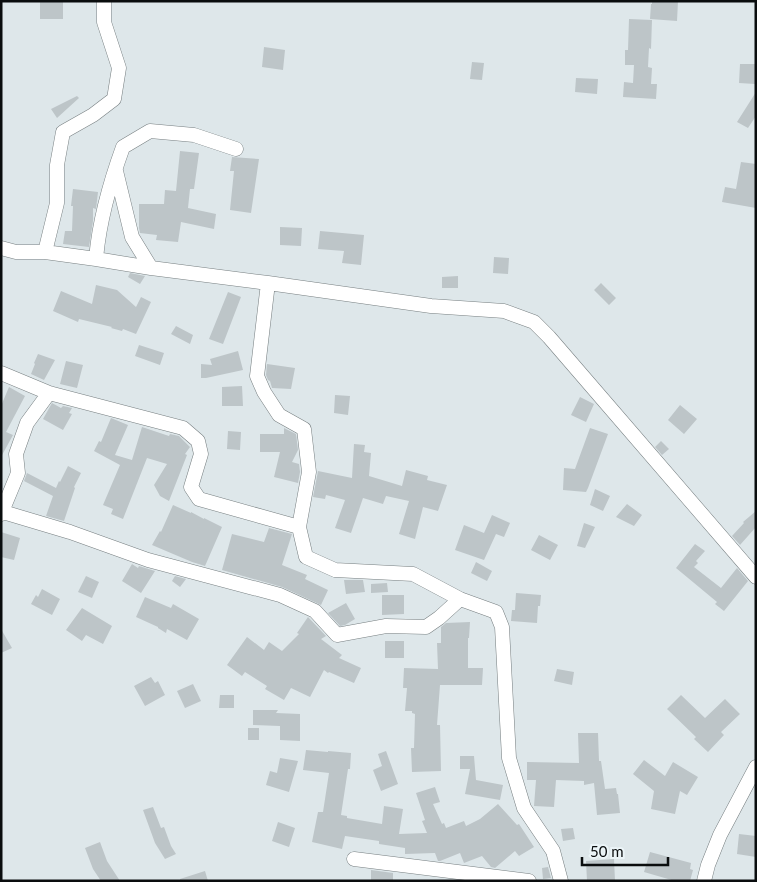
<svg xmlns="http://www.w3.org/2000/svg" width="757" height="882" viewBox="0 0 757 882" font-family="Lato,sans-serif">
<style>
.building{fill:#bdc5c8}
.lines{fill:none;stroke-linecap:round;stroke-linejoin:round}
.minor-casing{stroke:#777f81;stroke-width:15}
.minor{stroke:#fff;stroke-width:14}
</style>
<rect width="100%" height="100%" fill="#dee7ea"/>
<path class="building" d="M40,1H63V19H40Z
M652,1H678L677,21L650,19L651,4H652Z
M629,19L652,20L651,49L649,48L648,67L652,68L651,84H657L656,99L623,97L624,82L633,83L634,65H625V50H628Z
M264,47L285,50L283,70L262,67Z
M472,62L484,63L482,80L470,79Z
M740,64H756L755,84L739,83Z
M576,78L598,79L597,94L575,92Z
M756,92V116L748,128L737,122Z
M77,96L79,98L57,118L51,109Z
M180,151L199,153L194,189H190L188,208L216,214L214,229L181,222L178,242L156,240L157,235L140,233L139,228V204H164L165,190L176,191Z
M232,157L259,159L251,213L230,210L234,171H230Z
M741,162L756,164V208L722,202L725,187L736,189Z
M73,189L98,192L96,209L93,208V221L89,247L63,244L65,231H72L73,206H71Z
M280,227L302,228L301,246L280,245Z
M320,231L364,235L361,265L342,263L344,251L318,249Z
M494,257L509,258L508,274L493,273Z
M130,273L145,276L140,284L128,277Z
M458,276V288H442V277Z
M601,283L616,298L609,305L594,290Z
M96,285L117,290L136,307L141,297L151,302L136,334L123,329L122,331L111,328L112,327L79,319L78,322L53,311L61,291L92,304Z
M228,292L241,297L223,344L209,339Z
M176,326L193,335L190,344L171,334Z
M139,345L164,353L160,365L135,356Z
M238,351L243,370L206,378H201V364L212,365L210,359Z
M38,354L55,360L44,380L31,374L35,364L34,363Z
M66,361L83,365L77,388L60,384Z
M267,364L295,368L291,389L272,388L270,381L268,380L266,375Z
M242,386L243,406H222V387Z
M9,387L25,396L6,432L13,435L1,457V406Z
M335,395L350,396L348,415L334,413Z
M580,397L594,404L586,422L571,415Z
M52,403L61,408L63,406L72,408L69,413L72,414L63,430L43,419Z
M680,405L697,419L684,434L668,420Z
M111,418L128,425L115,455L132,460L142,427L169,436L170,434L179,436L190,447L185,454L187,455L169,501L160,496L154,485L167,464L147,458L123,519L111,514L113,509L103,505L120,465L94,451L99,441L101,442Z
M284,428L296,434L298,450L292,462L299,464L300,472L298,483L274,477L280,452H260V434H284Z
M590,428L608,434L588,488L586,492L563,490L564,468L575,469Z
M228,431L241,432L240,450L227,449Z
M661,441L669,449L662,455L655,447Z
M354,444L365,445L364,452L371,453L369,476L402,486L406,470L428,476L427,480L447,485L438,511L423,507L415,539L399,534L409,501L386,496L383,504L363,498L351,533L335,528L345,500L326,495L325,499L313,497L318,471L352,478Z
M68,466L81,473L74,487L75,488L64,521L46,516L53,496L24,481L27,473L56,488L59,481L60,482Z
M595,489L610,496L603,511L590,505Z
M627,504L642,515L634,526L616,517Z
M173,505L191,513V512L204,519V518L222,527L205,566L192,562L152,545L160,531L161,532Z
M756,511V527L740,545L732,536L744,523L743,522Z
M492,515L510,523L504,537L496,534L484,560L455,550L464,525L484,533Z
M584,523L595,527L585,548L577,546Z
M269,528L292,534L282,565L307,575L305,579L328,590L321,605L282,587L222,570L232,534L264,542Z
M1,532L20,538L14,560L1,557Z
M539,535L558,545L550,560L531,550Z
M695,544L705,551L696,561L698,563L694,567L721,588L737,568L748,581L724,611L715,604L717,602L676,568Z
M476,562L492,571L487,581L471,573Z
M132,564L138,568L139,566L155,571L141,593L122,581Z
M86,576L99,582L92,598L78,592Z
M175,576L186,579L180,587L172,581Z
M344,580H363L365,592L346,594Z
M387,583L388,592L371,593V584Z
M42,589L60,599L52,615L31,604L36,595L38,597Z
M516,593L541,595L540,606H538L537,623L511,621L512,610H515Z
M382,595H404V614L382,615Z
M145,597L171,608L173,604L199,619L187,640L167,629L166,633L158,628V627L136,617Z
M346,603L355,619L345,625L340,626L328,613Z
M82,608L112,626L103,644L86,635L82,641L66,630Z
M308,617L326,636L321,639L342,655L339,658L361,668L354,683L329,672L328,673L324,670L310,697L291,688L284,700L265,689L267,686L245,672L242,676L227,665L247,637L264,650L269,642L282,651L299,634L297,633Z
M470,622L469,638H468V668H483L482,685H440L437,725H440L441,771L412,772L411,748H414L415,714L412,713V711H405L407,688H403L404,668L438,669L437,643H441V627L446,623Z
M1,629L12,648L1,653Z
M385,641H404V658H385Z
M557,669L574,672L572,685L554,681Z
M151,677L155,683L158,681L165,695L145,706L134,686Z
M193,684L201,701L185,708L177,691Z
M220,695H234V708H219Z
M681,695L705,718L725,699L740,714L721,732L724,735L708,752L694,739L696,737L667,709Z
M253,710H278L276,713L300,714V741L280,740V726L253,725Z
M248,728H259V740H248Z
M578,733H598L599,761H601L605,789L616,788L617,794H618L620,813L597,815L594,783L584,785V781L556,780L554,807L534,806L536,780H527V762L579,763Z
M306,750L328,752V751L351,753L350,769H348L341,815L347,816V818L382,824L384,806L403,809L399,834L427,833L422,821L425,820L416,793L435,787L440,802L433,804L442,824L444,823L446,828L464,821L466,826L480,819L498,804L517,825L519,824L534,847L519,856L515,851L495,868L491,867L482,856L464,863L460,853L440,861H438L435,853L405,854V848L379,844V841L345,836L342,849L312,842L318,812H323L329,773L303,770Z
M386,751L398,784L381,791L373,770L382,766L378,754Z
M460,756H474L476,780L503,785L500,800L465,794L470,769H460Z
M280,758L298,761L289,792L266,785L270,771L277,773Z
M644,760L665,776L673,762L698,777L687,795L680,791L675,814L651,809L654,791L633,774Z
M153,807L161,828L164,827L171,846L176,854L165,859L155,843L143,810Z
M278,822L295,828L289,847L272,841Z
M573,828L575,839L563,841L561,829Z
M739,834L756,836V857L737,854Z
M100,842L107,861L120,881H101L93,869L85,848Z
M650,852L691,863L690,869L693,870L690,881H675L644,872Z
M614,859L615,881H587L586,861Z
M548,867L551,878L543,879L542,868Z
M371,870L393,873V881H371Z
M205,871L208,881H180V879Z"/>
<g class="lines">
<g class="minor-casing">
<path id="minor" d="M116,171L132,237L151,268
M1,248L16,252H45L96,259L151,268L268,283L431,306L504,311L534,322L549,337L756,577
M45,252L57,203V165L63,132L93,115L114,99L119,68L104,22V1
M96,259C99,223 111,180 123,147L150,131L194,135L236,149
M268,283L257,376L264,392L279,415L304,429L309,472L299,527
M1,373L49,393L183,428L198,441L201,454L191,487L199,499L299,527L306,557L335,570L413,574L460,599L496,612L502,627L509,758L524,808L553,851L561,881
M3,512L70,532L148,560L280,595L315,611L337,635L386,626L426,627L439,618L460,599
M1,514L18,473L16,454L27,423L49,393
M354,859L529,881
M704,881L708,865L720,835L756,767"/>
</g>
<use href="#minor" class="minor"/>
</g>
<rect width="757" height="882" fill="none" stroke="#0a0d0e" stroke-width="5"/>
<path d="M582 857v8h86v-8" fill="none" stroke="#0a0d0e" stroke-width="2.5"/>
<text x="590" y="857" font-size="15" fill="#0a0d0e" stroke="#ecf5f8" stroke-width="4" paint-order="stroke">50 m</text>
</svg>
